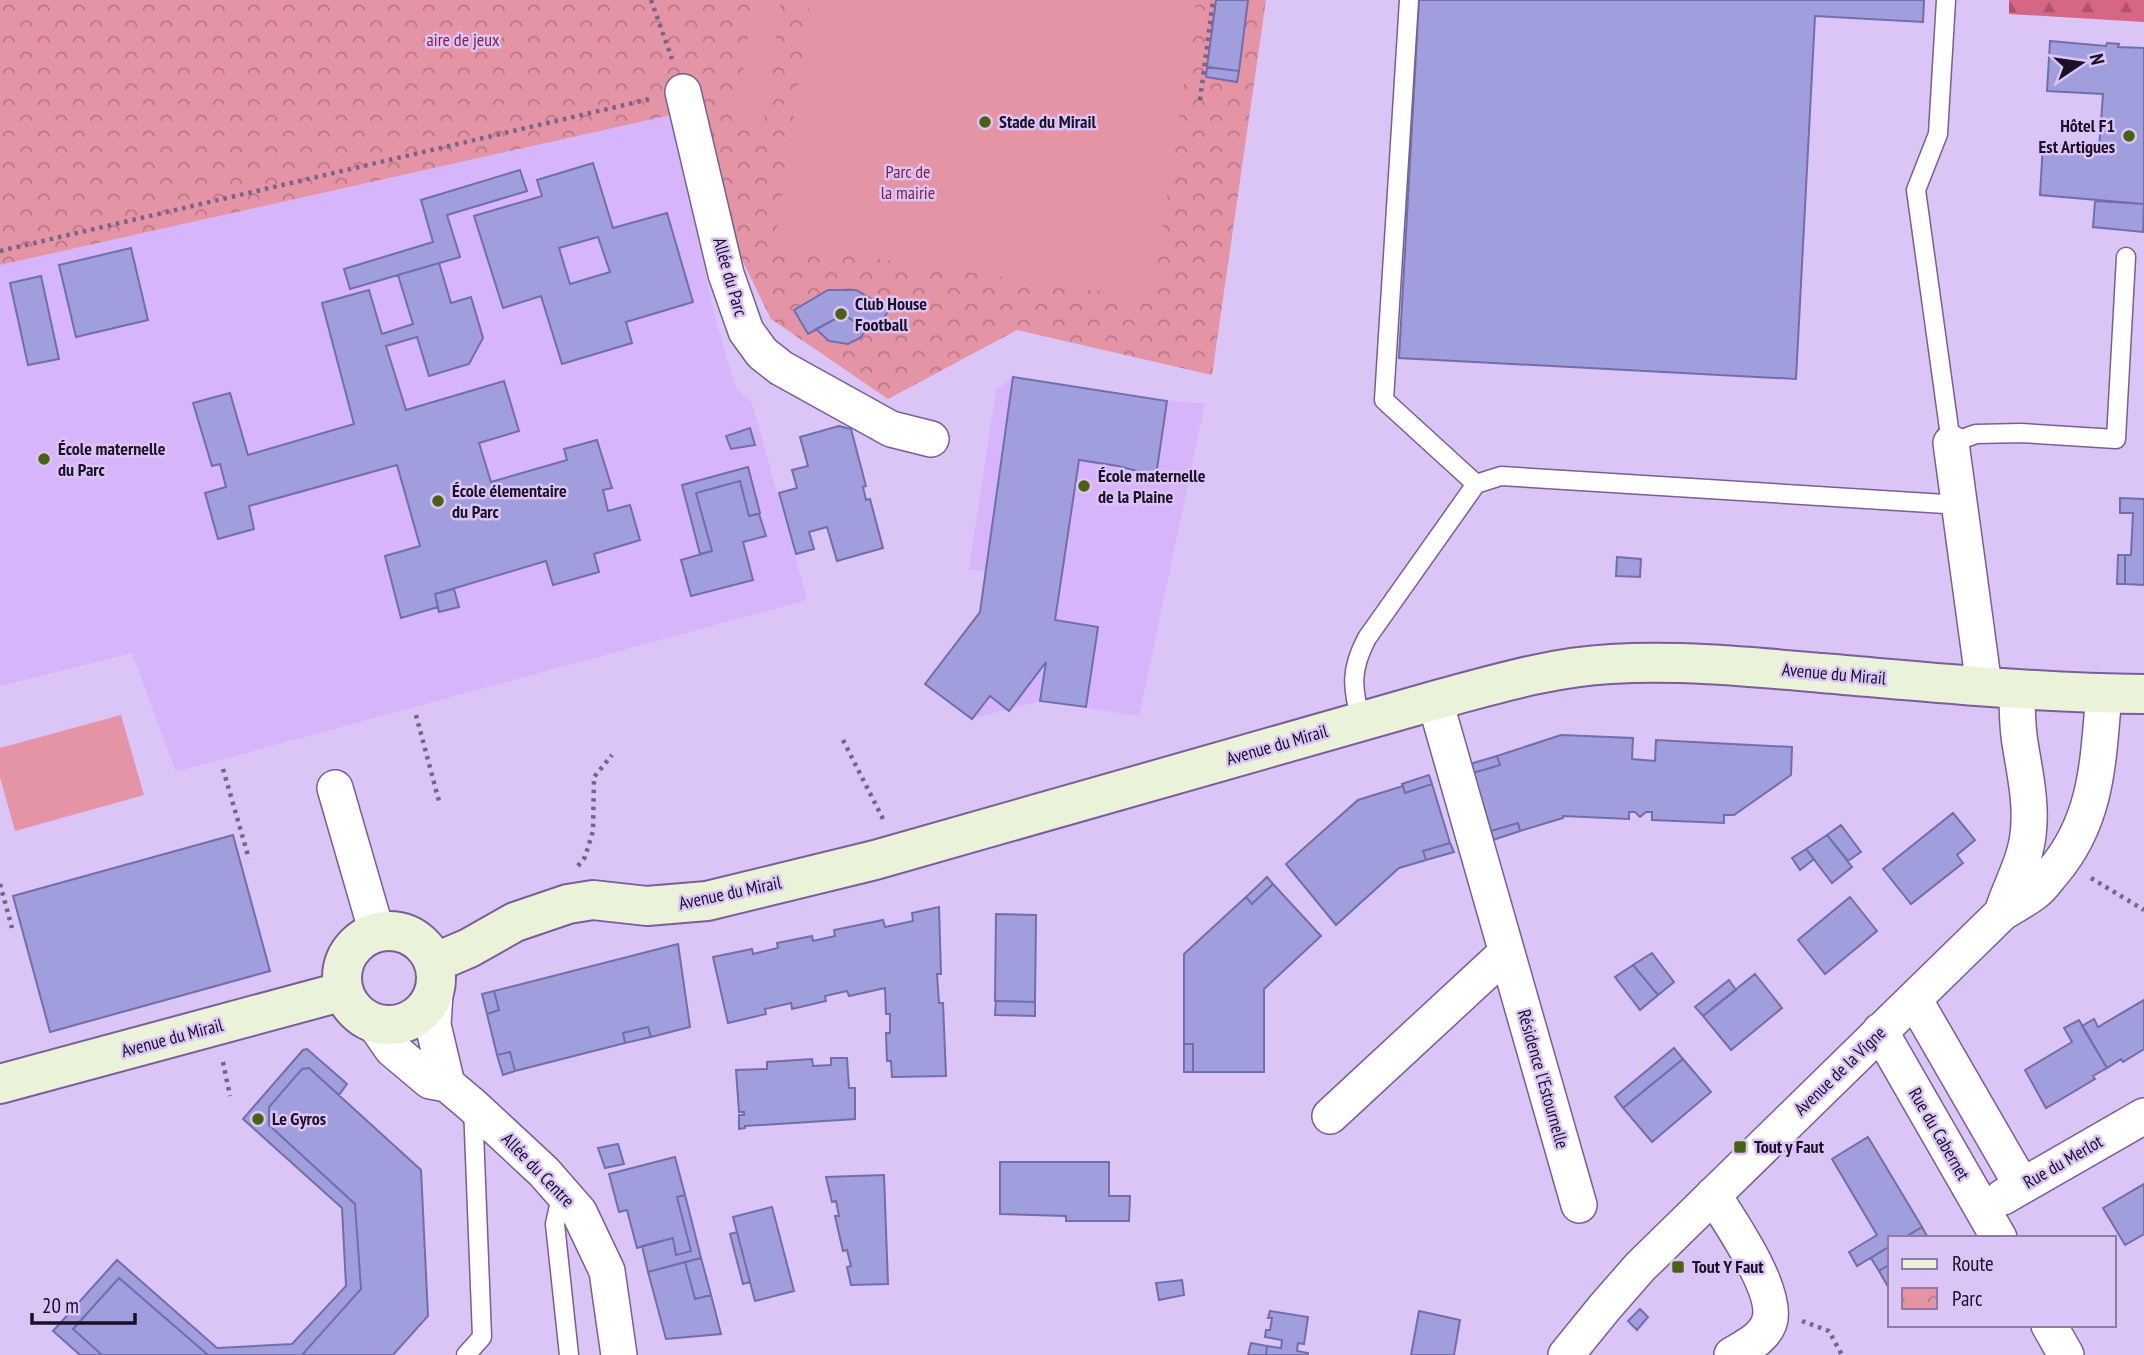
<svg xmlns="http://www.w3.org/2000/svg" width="2144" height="1355" viewBox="0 0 2144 1355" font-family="'PT Sans Narrow',sans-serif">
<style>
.built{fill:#d6b5fb}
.forest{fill:url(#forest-firs)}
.park{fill:url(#park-crowns)}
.pitch{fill:#e594a6}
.building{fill:#a09edd;stroke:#716eaa;stroke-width:2;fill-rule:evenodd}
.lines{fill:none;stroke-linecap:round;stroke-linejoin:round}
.lane-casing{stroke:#795e97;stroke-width:21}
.street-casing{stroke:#795e97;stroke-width:38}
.secondary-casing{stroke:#795e97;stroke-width:42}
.path{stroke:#766589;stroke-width:4.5;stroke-dasharray:3.5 5;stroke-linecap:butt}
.lane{stroke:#fff;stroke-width:18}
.street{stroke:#fff;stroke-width:35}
.secondary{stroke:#eaf3da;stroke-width:38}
.poi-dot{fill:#4a6210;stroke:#dbc4f6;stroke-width:2.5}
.labels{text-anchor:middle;stroke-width:5;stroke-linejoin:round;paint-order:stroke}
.park-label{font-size:18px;fill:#852042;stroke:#dbc4f6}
.poi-label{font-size:18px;font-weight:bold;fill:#1b1027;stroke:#dbc4f6;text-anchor:start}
.street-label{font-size:18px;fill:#1b1027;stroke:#dbc4f6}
</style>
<defs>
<pattern id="forest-firs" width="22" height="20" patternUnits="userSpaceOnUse" patternTransform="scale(1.75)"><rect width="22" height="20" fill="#d66683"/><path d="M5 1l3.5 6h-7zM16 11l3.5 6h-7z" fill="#ad536b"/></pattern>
<pattern id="park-crowns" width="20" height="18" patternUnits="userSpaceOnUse" patternTransform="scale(1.75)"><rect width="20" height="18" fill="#e594a6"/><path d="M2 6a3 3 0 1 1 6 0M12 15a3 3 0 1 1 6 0" fill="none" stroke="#b97787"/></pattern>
</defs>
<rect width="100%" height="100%" fill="#dbc4f6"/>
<path class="built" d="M671,115L716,321L736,388L752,403L807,600L176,772L132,653L0,686V265Z
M1013,377L1167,401L1205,403L1139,716L1040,701L972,719L925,684L980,612L986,572L969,569L996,390Z"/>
<path class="forest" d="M2009,0H2144V22L2009,14Z"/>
<path class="park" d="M0,0H1266L1212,375L1017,330L888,399L771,319L671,115L0,265Z"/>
<path class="pitch" d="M753,0H781L762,133L735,129Z
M810,0H1196L1152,299L775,244Z
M121,715L144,795L15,831L0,777V748Z"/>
<path class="building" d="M1216,0H1248L1239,71L1207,67Z
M1419,0H1924L1923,22L1815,16L1796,379L1399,358Z
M2050,41L2106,46L2107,43L2119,44L2118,47L2144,48V204L2040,195L2043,144L2099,149L2103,94L2047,91Z
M1207,67L1239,71L1237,82L1206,77Z
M593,163L613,228L667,213L693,302L626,322L632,343L562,364L541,296L503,308L474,216L542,196L537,180ZM598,237L610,272L570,284L559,248Z
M520,170L527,191L447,215L460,257L350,289L344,269L433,242L421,200Z
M2095,201L2144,204L2143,232L2093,227Z
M131,248L148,320L76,337L59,265Z
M439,263L451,303L471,297L483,338L469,364L429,376L417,337L386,346L406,410L504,381L519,431L479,443L491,482L567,460L564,449L597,440L612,488L603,490L608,511L630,505L640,540L594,554L599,572L553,585L546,561L435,594L438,607L401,618L385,556L420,546L397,465L249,506L254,529L218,539L205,493L226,487L220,464L212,466L193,403L230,393L248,455L354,424L322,303L369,290L382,334L413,324L398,275Z
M41,276L59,359L28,365L10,283Z
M828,290H856L889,309L879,328L875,325L871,331L847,317H839L808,334L794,310Z
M839,317H847L867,329L860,338L848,344L829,341L816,329Z
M1013,377L1167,401L1156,476L1118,466L1079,460L1055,620L1098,627L1086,707L1040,701L1046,662L1009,711L990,696L972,719L925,684L980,612Z
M839,426L851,429L866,486L863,487L866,500L870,499L883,548L837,561L827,527L809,532L814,549L796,554L779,493L797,488L792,470L808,466L800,437Z
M750,428L755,445L731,449L726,436Z
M748,467L760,513L749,516L740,481L696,493L712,551L700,554L682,485Z
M740,481L749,516L759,514L766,536L743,542L753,580L691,596L681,560L712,551L696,493Z
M2120,498L2144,499V585L2125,584V555H2131L2133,513H2120Z
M2118,555H2125V584H2117Z
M1617,557L1641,559L1640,577L1616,576Z
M454,589L459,607L439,612L435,594Z
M1561,735L1633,738L1632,759L1655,761L1656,740L1792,747L1791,775L1734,815H1724V823L1652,820V812H1646L1640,817L1635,812H1629V819L1563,816V818L1520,831L1518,823L1491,831L1473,773L1500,765L1497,756Z
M1497,756L1500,765L1473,773L1470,764Z
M1429,775L1432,784L1405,793L1402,784Z
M1432,784L1450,843L1423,851L1426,860L1399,868L1336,925L1286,864L1358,800L1403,786L1405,793Z
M1953,813L1975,840L1957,855L1963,863L1911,904L1883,869Z
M1518,823L1520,831L1493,840L1491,831Z
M1841,825L1861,852L1848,861L1827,835Z
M233,835L270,971L50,1032L13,896Z
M1827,835L1852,867L1832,883L1806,849Z
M1450,843L1454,852L1426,860L1423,851Z
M1806,849L1814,859L1800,870L1792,858Z
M1267,877L1273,884L1252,904L1246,897Z
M1273,884L1321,936L1264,989V1072H1193V1044H1184V954L1246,897L1252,904Z
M1850,897L1877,931L1825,974L1798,940Z
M939,907L941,974H937L939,1003H943L946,1076L892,1077L891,1061H887L886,1033H890V1014H886L885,988L849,996L847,991L825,996L826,1001L792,1009L791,1003L765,1009L766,1014L728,1023L713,957L752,949L753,954L778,948L777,943L812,936L813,941L835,936L834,930L883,920L885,927L913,921L912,913Z
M996,914L1036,915L1035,1002L995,1001Z
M678,944L690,1027L651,1037L648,1027L623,1033L625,1043L515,1071L510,1052L497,1055L487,1014L499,1010L494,991Z
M1652,953L1674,982L1658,995L1633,965Z
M1633,965L1658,995L1640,1010L1615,977Z
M1755,974L1782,1008L1731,1050L1703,1016Z
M1729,980L1736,990L1703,1016L1695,1007Z
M494,991L499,1010L487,1014L482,994Z
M2144,1000V1049L2123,1062L2121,1059L2107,1068L2082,1026L2094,1019L2098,1027Z
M996,1001L1035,1002V1016L995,1015Z
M2079,1020L2107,1068L2093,1076L2095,1079L2046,1108L2025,1070L2072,1042L2064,1028Z
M648,1027L651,1037L625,1043L623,1033Z
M1184,1044H1193V1072H1184Z
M1674,1048L1683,1059L1623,1108L1615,1097Z
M307,1049L347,1084L339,1095L309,1068L302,1069L269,1107V1125L355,1204L361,1289L302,1355H208L119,1278L73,1329L102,1355H80L53,1331L117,1260L217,1348L292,1344L346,1286L342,1208L243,1119L303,1050Z
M510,1052L515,1071L503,1075L497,1055Z
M831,1058H847L849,1088H855V1119L745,1126V1128L739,1129V1115H744V1112H739L736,1070L767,1069V1062L812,1059L813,1066L831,1065Z
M1683,1059L1711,1092L1652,1142L1623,1108Z
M309,1068L421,1170L428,1316L393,1355H302L361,1289L355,1204L269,1125V1107L302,1069Z
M1868,1137L1922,1227L1904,1238H1890V1246L1857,1266L1849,1252L1877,1235L1832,1159Z
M618,1144L624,1164L605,1168L598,1148Z
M675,1157L685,1195L677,1197L691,1251L676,1255L673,1238L637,1248L627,1210L619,1212L609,1174Z
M1000,1162H1109V1196H1130L1129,1221H1066V1216L1000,1214Z
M884,1175L888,1284L851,1285L847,1267L851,1266L847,1250L843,1251L835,1216H839L836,1201L832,1202L826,1177Z
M2144,1184V1234L2125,1245L2103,1208Z
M685,1195L701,1258L648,1272L642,1246L673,1238L676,1255L691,1251L677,1197Z
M772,1207L794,1291L755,1301L733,1217Z
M1922,1227L1928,1238H1904Z
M737,1232L750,1282L743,1284L730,1234Z
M1890,1246V1264L1879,1271L1871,1258Z
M701,1258L711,1295L695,1299L685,1262Z
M685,1262L695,1299L711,1295L721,1334L666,1339L648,1272Z
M1890,1264V1290L1879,1271Z
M119,1278L208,1355H102L73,1329Z
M1182,1280L1184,1295L1159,1300L1156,1283Z
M1640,1309L1648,1317L1637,1330L1628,1321Z
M1270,1311L1308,1317L1304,1344L1298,1343L1297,1351L1308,1353V1355H1266L1267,1346L1281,1348L1282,1340L1265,1337L1266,1330H1270L1272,1318H1268Z
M1419,1311L1460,1320L1454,1355H1411Z
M1251,1343L1267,1346L1266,1355H1248Z"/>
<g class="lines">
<g class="lane-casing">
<path id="lane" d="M1409,0L1384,400L1476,484
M1946,0L1938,134L1916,190L1951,443L1976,434L2021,433L2116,439L2126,257
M1361,722C1352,687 1350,670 1367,638L1476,484L1501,476L1961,505
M562,1192L555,1224L569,1355
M466,1355L482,1337L473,1106"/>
</g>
<g class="street-casing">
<path id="street" d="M683,92L726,274L746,331L762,353L781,368L891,429L931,439
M1951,443L1984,686
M1435,701L1579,1205
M335,788L377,933
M2002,913C2010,887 2025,862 2028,835C2032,804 2025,774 2020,743C2017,725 2017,707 2017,688
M435,993L433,1025L447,1084
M1914,999L2022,1186
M374,1023L392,1049L430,1081L447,1084L473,1106L544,1172L579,1212L607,1271L619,1355
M1880,1031L1999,1238
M1330,1116L1506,953
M1713,1195C1730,1221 1780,1294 1769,1323C1763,1339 1745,1347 1732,1355
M2003,1197L2144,1116
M2049,1325L2066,1355
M1566,1355L1605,1307L1640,1267L2002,913C2013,906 2025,900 2035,892C2042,887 2047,879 2053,872C2098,819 2098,760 2104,693"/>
</g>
<g class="secondary-casing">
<path id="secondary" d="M342 978a47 47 0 1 1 94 0a47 47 0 1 1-94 0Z
M434,963L469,948L515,922L568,904L593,900L647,906L707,901L875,860L1440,699C1496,684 1552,667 1611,664C1681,660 1752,667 1822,673C1929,682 2036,693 2144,694
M0,1084L344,991"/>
</g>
<path class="path" d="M651,0L672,59
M1200,100L1213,0
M0,251L650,99
M416,715L440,805
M843,740L884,821
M223,769L249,859
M578,866L585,857L593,831L594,777L612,755
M2091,878L2144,910
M0,884L12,928
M223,1062L230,1096
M1802,1321L1829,1331L1842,1355"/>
<use href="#lane" class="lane"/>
<use href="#street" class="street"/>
<use href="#secondary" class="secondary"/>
</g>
<g class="poi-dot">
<circle cx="985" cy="122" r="7"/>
<circle cx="2129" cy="136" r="7"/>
<circle cx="841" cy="314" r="7"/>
<circle cx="44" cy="459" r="7"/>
<circle cx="1084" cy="486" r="7"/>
<circle cx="438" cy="501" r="7"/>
<circle cx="258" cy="1119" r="7"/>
<rect x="1733" y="1140" width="14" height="14" rx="3.5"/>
<rect x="1671" y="1260" width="14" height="14" rx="3.5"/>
</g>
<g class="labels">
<g class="park-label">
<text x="463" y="46">aire de jeux</text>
<text x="908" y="178">Parc de<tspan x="908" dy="21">la mairie</tspan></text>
</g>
<g class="poi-label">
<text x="999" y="128">Stade du Mirail</text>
<text x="2115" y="132" text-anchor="end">Hôtel F1<tspan x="2115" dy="21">Est Artigues</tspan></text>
<text x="855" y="310">Club House<tspan x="855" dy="21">Football</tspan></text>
<text x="58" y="455">École maternelle<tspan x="58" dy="21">du Parc</tspan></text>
<text x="1098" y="482">École maternelle<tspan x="1098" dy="21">de la Plaine</tspan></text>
<text x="452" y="497">École élementaire<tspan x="452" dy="21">du Parc</tspan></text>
<text x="272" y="1125">Le Gyros</text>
<text x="1754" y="1153">Tout y Faut</text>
<text x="1692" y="1273">Tout Y Faut</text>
</g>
<g class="street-label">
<text transform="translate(730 277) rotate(74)" y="6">Allée du Parc</text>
<text transform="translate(1834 674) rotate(5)" y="6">Avenue du Mirail</text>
<text transform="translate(1277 745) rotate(-16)" y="6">Avenue du Mirail</text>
<text transform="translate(730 893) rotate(-12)" y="6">Avenue du Mirail</text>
<text transform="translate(172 1038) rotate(-15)" y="6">Avenue du Mirail</text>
<text transform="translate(1840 1071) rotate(-44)" y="6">Avenue de la Vigne</text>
<text transform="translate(1543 1079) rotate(74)" y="6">Résidence l'Estournelle</text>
<text transform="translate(1939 1134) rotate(60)" y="6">Rue du Cabernet</text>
<text transform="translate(2063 1162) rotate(-30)" y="6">Rue du Merlot</text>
<text transform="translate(538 1170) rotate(46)" y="6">Allée du Centre</text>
</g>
</g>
<rect x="1888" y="1236" width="228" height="91" fill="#dbc4f6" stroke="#8e7ca3" stroke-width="2"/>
<rect x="1902" y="1259" width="35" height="10" fill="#eaf3da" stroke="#8e7ca3" stroke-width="2"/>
<text x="1952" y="1271" font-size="21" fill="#1b1027">Route</text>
<rect x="1902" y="1288" width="35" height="21" fill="url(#park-crowns)" stroke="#8e7ca3" stroke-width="2"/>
<text x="1952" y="1306" font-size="21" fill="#1b1027">Parc</text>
<g transform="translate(2081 63) rotate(77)" stroke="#dbc4f6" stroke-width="5" paint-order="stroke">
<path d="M0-5L12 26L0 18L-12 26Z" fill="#1b1027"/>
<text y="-10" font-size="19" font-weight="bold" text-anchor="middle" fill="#1b1027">N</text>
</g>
<path d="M32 1313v10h103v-10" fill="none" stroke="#1b1027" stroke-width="3.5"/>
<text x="42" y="1313" font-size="21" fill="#1b1027" stroke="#dbc4f6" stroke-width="5" paint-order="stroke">20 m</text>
</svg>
